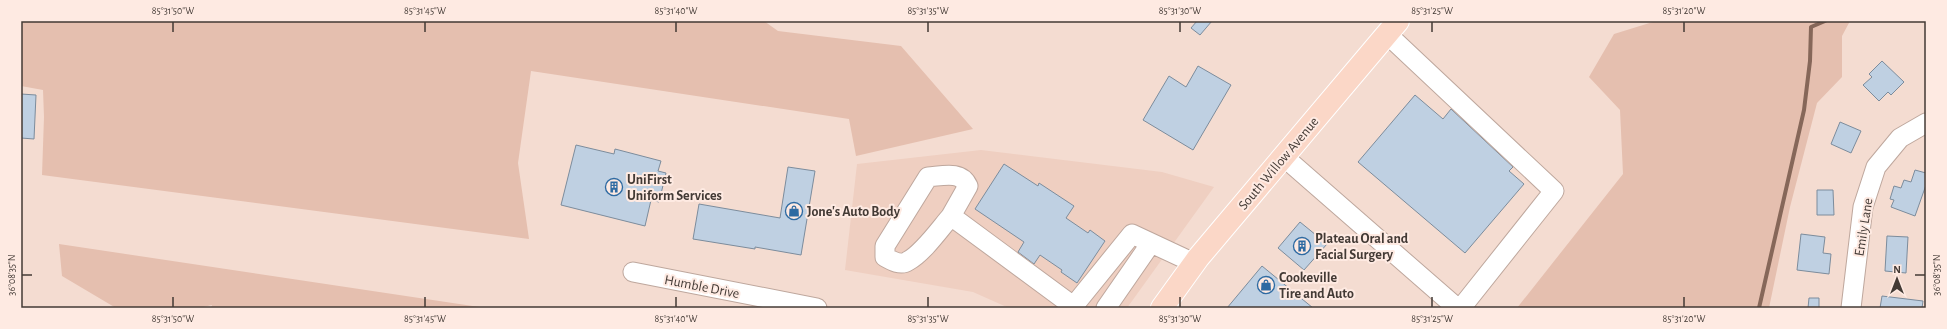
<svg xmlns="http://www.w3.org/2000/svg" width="1947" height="329" viewBox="0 0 1947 329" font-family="'Alegreya Sans',sans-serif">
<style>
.built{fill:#efcfc1}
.green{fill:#e5bfaf}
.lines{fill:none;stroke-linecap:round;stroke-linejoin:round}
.stream{stroke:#866759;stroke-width:4}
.building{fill:#bfd0e2;stroke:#7c8c9c}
.minor-casing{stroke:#bea79d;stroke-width:21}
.major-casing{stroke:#fff;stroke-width:24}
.minor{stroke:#fff;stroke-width:19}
.major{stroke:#fbd7c7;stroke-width:22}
.ticks{fill:none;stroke:#433a35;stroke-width:1.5}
.labels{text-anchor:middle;stroke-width:4;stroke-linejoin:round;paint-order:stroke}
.street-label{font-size:14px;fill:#433a35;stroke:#feeae2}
.poi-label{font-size:14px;font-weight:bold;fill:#433a35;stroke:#feeae2;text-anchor:start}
.neatline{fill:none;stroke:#433a35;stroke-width:1.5}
.ticks-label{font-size:10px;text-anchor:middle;fill:#433a35}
</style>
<rect width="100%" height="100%" fill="#f4dcd1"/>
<path class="built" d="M981,150L1162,172L1214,187L1127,308H1009L973,292L845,270L857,164Z"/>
<path class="green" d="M21,21H764L778,31L901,46L973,129L856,156L849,119L531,71L518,163L529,239L42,175L44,117L43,90L21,86Z
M1656,21H1850L1842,36V77L1817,103L1790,207L1769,308H1517L1623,174L1620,110L1589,77L1614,34Z
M59,244L486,308H211L212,305L199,308H116L62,276Z"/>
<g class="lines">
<path class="stream" d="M1759,308L1804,110L1810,61L1811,27L1825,21"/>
</g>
<path class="building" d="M1197,21H1212L1200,35L1191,28Z
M1882,61L1904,82L1891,95L1888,92L1879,101L1863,85L1872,77L1869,74Z
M1198,66L1231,85L1193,150L1143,120L1169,76L1186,87Z
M21,94L36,95L34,139L21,138Z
M1415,95L1443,119L1451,109L1513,167L1509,171L1524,184L1465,253L1358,162Z
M1840,122L1861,131L1851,153L1831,144Z
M576,145L614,154L615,149L661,161L658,171L666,173L659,202L651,200L645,226L561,205Z
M1004,164L1038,186L1039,183L1074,206L1066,218L1088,233L1090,230L1105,241L1077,283L1061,272L1062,270L1040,255L1034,264L1018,252L1024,242L975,209Z
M788,167L815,171L801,255L755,247V249L693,239L699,204L780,218Z
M1915,170L1926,173V185L1915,216L1891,207L1894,200L1890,199L1894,186L1901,188L1904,180L1911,182Z
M1817,190H1833L1834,215H1817Z
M1300,222L1327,244L1304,270L1278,248Z
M1801,234L1825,237L1823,253L1831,254L1829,274L1797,270Z
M1887,236L1908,237L1906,273L1885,271Z
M1262,266L1313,308H1227Z
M1882,296L1923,301L1922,308H1880Z
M1809,298H1819V308H1808Z"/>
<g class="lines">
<g class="minor-casing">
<path id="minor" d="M1387,34L1554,191L1461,308
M1284,157L1457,308
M951,216C939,230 923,253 908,261C901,266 892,261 885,257V246L928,177C942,176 961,170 968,186L951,216L1073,306
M633,272L817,308
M1072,308L1132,234L1194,263
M1106,308L1151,243
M1851,308L1863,207L1876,167L1900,138L1926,123"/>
</g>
<g class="major-casing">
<path id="major" d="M1162,308L1198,258L1398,21"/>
</g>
<use href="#minor" class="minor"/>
<use href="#major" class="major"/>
</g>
<path class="ticks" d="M173,22V32M425,22V32M676,22V32M928,22V32M1180,22V32M1432,22V32M1684,22V32M22,275H32M1915,275H1925M173,297V307M425,297V307M676,297V307M928,297V307M1180,297V307M1432,297V307M1684,297V307"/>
<defs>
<g id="building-ring" transform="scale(0.9)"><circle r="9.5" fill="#feeae2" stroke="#2e6aa2" stroke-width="1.5"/><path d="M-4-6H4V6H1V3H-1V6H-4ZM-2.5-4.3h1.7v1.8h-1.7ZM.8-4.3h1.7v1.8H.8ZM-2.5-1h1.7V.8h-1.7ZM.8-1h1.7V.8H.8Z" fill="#2e6aa2"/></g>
<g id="shop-ring" transform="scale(0.9)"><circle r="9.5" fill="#feeae2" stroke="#2e6aa2" stroke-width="1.5"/><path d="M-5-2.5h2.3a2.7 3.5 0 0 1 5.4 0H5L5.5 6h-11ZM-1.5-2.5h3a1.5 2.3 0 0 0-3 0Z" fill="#2e6aa2"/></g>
</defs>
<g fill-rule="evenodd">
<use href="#building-ring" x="614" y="187"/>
<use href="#shop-ring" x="794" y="211"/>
<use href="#building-ring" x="1302" y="246"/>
<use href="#shop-ring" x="1266" y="285"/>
</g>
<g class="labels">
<g class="street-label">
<text transform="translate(1278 163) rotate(-50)" y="5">South Willow Avenue</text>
<text transform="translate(1863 227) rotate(-81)" y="5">Emily Lane</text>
<text transform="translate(702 286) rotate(11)" y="5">Humble Drive</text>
</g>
<g class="poi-label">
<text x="627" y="184">UniFirst<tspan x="627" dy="16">Uniform Services</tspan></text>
<text x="807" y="216">Jone's Auto Body</text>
<text x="1315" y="243">Plateau Oral and<tspan x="1315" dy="16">Facial Surgery</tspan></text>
<text x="1279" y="282">Cookeville<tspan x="1279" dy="16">Tire and Auto</tspan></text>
</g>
</g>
<rect width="1947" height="329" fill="none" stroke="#feeae2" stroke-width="44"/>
<g transform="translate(1897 279)" stroke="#feeae2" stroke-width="3" paint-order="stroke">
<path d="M0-3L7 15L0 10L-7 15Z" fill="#433a35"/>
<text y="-6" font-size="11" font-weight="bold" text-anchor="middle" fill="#433a35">N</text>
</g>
<rect x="22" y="22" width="1903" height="285" class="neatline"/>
<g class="ticks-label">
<text x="173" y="14">85°31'50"W</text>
<text x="425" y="14">85°31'45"W</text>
<text x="676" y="14">85°31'40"W</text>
<text x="928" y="14">85°31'35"W</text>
<text x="1180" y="14">85°31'30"W</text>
<text x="1432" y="14">85°31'25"W</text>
<text x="1684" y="14">85°31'20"W</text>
<text transform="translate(11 275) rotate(-90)" y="4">36°08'35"N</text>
<text transform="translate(1936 275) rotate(-90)" y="4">36°08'35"N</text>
<text x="173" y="322">85°31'50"W</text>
<text x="425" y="322">85°31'45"W</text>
<text x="676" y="322">85°31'40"W</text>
<text x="928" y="322">85°31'35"W</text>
<text x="1180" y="322">85°31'30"W</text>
<text x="1432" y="322">85°31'25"W</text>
<text x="1684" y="322">85°31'20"W</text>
</g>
</svg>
